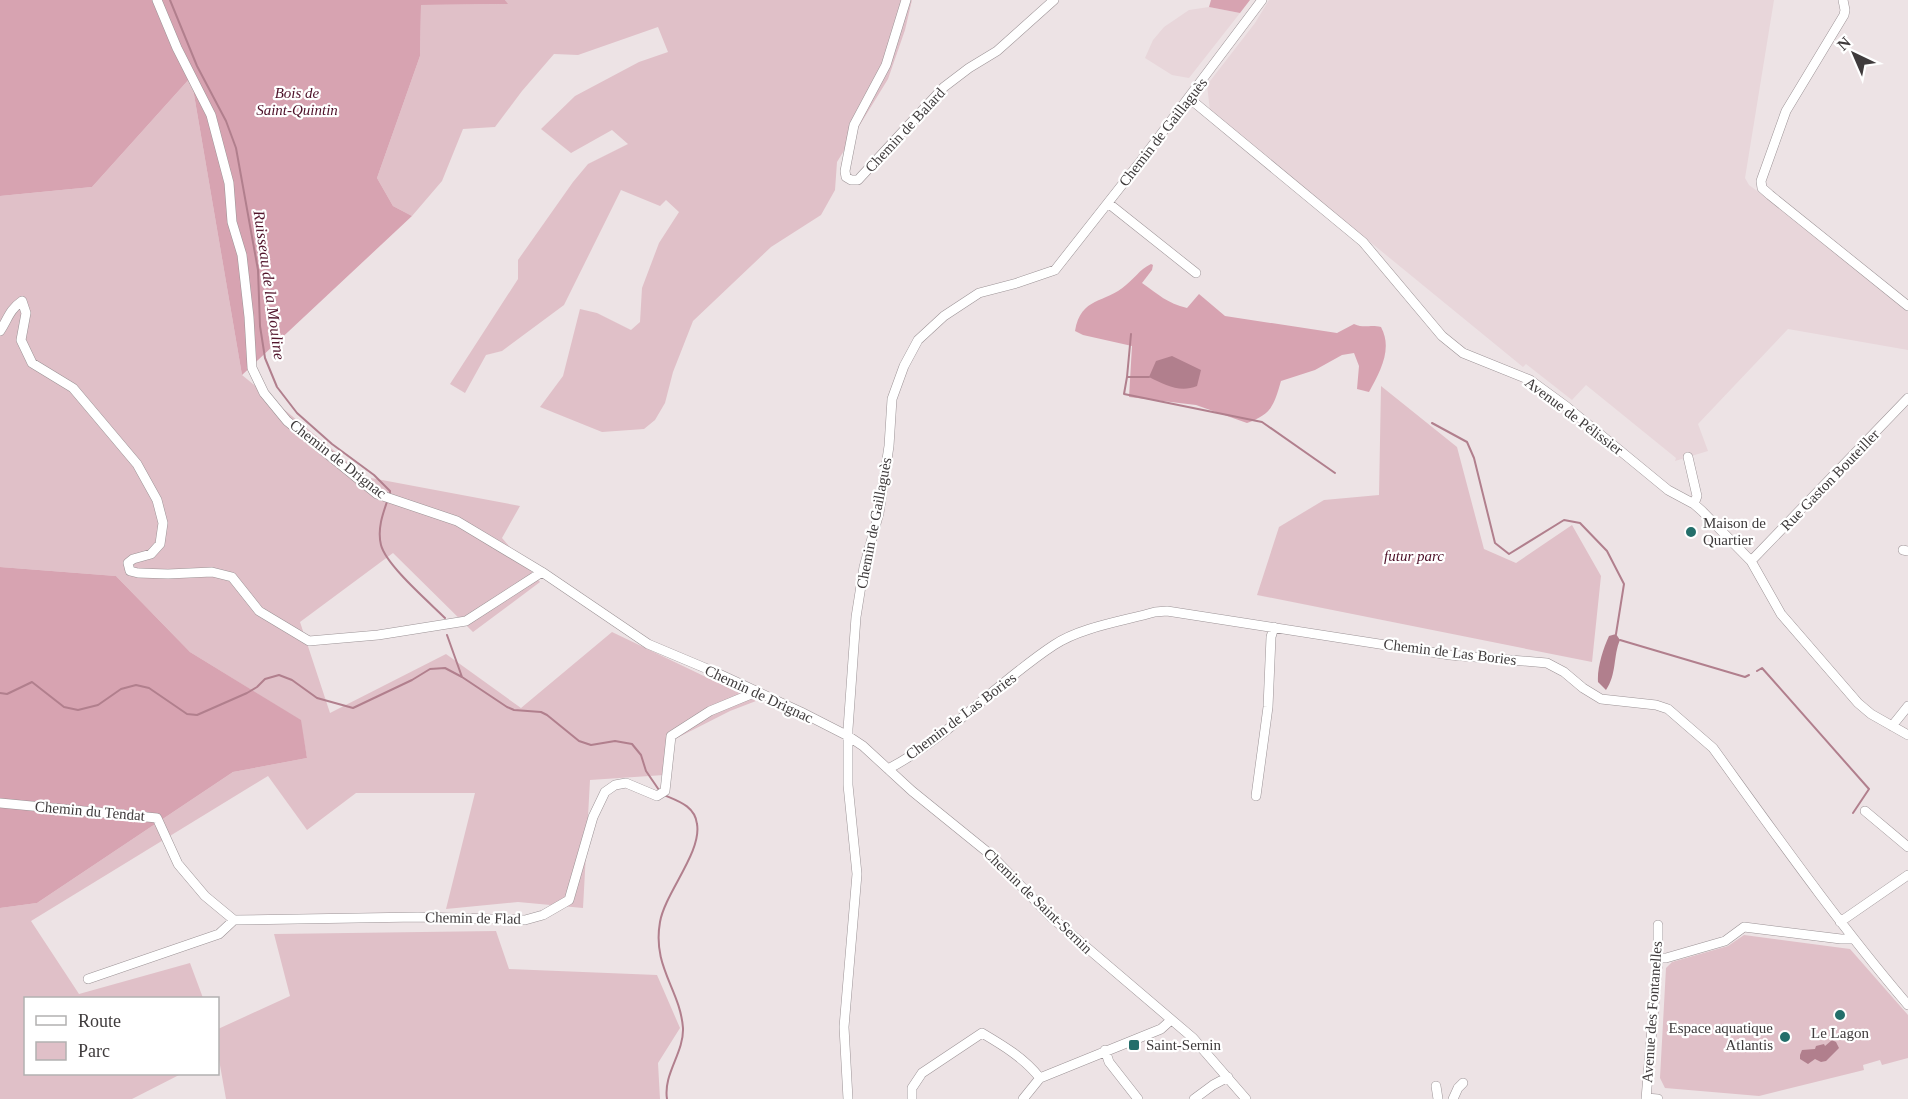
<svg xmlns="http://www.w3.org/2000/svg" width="1908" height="1099" viewBox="0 0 1908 1099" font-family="'Times New Roman',serif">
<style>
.built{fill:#e8d6da}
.green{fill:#e0c0c8}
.forest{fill:#d7a3b1}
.water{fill:#b17f8d}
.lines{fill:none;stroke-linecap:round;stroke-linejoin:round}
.stream{stroke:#b17f8d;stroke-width:2}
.minor-casing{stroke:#9c9396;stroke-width:10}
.minor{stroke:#fff;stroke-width:9}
.poi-dot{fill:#236e6a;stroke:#fff;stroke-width:2}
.labels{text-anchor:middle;stroke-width:4.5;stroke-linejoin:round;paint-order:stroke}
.park-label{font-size:15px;font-style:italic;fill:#4e1129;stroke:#fff}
.street-label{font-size:15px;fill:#3f3b3c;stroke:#fff}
.poi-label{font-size:15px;fill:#3f3b3c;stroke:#fff;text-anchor:start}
.water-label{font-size:16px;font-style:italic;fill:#52152c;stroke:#fff}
</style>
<rect width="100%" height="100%" fill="#ede3e5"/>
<path class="built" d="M1269,0H1774L1745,178L1749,185L1787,213L1908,310V350L1788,329L1698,424L1708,451L1675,461L1676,458L1586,385L1572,400L1526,364L1523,367L1210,111L1207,85L1255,23Z
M1209,7L1240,13L1189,78L1172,75L1145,58L1153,40L1164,27L1189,10Z"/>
<path class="green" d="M505,0H912L905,30L888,79L837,162L835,190L821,215L771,247L693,321L673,372L665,403L655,420L644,429L602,432L540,407L563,376L580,309L597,313L631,330L640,322L642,288L659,243L679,212L666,200L660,206L621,190L564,305L502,351L486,355L465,393L450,384L518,279V260L573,182L588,164L628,144L612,130L571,153L541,129L575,96L639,62L668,52L658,27L578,55L554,54L522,91L495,127L463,129L442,181L412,216L393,206L377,178L420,56L421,5L507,4Z
M191,77L242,375L366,477L520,506L502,538L540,582L473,632L393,553L300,622L330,713L446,654L521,708L612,632L756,701L730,711L671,741L664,775L590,780L583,908L518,902L446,909L475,793H356L307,830L268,776L31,921L79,994L190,963L203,998H26V1074H181L132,1099H0V908L37,903L233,772L307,758L300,720L190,652L116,576L0,567V196L92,187Z
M1381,386L1457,447L1484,549L1516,563L1572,525L1601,576L1592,662L1257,595L1279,527L1324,500L1379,495Z
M496,931L509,969L657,975L680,1028L658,1063L660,1099H226L218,1054V1029L290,996L274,934Z
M1744,935L1850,949L1908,1015V1058L1882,1065L1880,1060L1863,1065L1864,1070L1759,1096L1665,1088L1660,1078L1666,968L1672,962L1728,946Z"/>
<path class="forest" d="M0,0H505L508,4L421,5L420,56L377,178L393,206L412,216L242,375L191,77L92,187L0,196Z
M1211,0H1250L1240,13L1209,7Z
M1151,264L1153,265L1152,270L1142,283C1159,295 1167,303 1187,308L1199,294L1225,316L1337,333L1354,324C1366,329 1369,324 1381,327C1393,349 1380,372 1369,392L1357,389L1359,366L1354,353L1342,355L1315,370L1281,381C1274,405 1272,414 1247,423L1196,405L1129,397L1132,346L1083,335L1075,331C1081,296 1105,304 1126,285C1136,277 1138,271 1151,264Z
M0,567L116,576L190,652L301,720L307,758L233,772L37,903L0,908Z"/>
<path class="water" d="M1172,356L1201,370L1197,386C1180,393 1165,385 1149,377L1156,361Z
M1616,634L1620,640C1613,656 1617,674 1606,690L1598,682C1597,668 1603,649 1609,636Z
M1832,1040L1836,1042L1839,1048L1826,1061L1821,1062L1815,1059L1808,1064L1800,1059V1055L1802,1050L1815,1049L1816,1046L1824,1044L1825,1046Z"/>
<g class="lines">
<path class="stream" d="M170,0L197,66L226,121L236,148L258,270L260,326L265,358L277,387L297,413L332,444L374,475L390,491V494
M1131,334L1127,377H1149
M1127,377L1124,394L1262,422L1335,473
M1432,423L1467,442L1474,458L1495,543L1509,554L1564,520L1580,523L1607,551L1624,584L1616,634
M388,499C383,513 377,529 381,545C386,565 429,602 445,618
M447,635L462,677L507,707L514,710L541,712L547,715L579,741L591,745L615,741L632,744L641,755L646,771L659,790
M1620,640L1745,677L1749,675
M1757,671L1762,668L1869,789L1853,813
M0,693L7,694L32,682L64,707L78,710L98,705L121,689L136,685L149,688L187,714L197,715L247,693L257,687L265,679L279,675L292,680L317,698L353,708L412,680L430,669L445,668L462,677
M664,795C678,801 695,806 697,824C702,852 665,893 660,922C652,967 680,989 683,1028C684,1053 663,1074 667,1099"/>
<g class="minor-casing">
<path id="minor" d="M157,0L177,48L211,115L229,183L232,222L242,255L249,317L252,368L264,393L287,421L377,494L457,521L542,572L648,644L717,673L801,712L848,736L863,746L912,791L991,855L1051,917L1193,1038L1246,1099
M906,0L886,65L854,125L845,171L846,177L851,180H858L944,87L969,68L997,51L1054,0
M1843,0L1845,10L1844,15L1786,111L1761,181L1762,188L1770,195L1908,306
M1189,98L1363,242L1442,336L1463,353L1530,380L1567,407L1668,490L1694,504L1702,511L1751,561L1781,614L1858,703L1871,714L1908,735
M1108,203L1196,273
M0,331C8,319 9,310 22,301L26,313L21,340L32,363L73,388L137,464L157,500L163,523L160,544L151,554L133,559L128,563L130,571L138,573L168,574L212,572L232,577L259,611L309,641L378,635L466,621L542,572
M1688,457L1697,496L1694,504
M1903,550L1908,551
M1751,561L1908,398
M1892,726L1908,706
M888,769C949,737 996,683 1054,645C1081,627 1124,621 1155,612L1167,611L1450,655L1547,663L1564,672L1583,688L1601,699L1656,705L1668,709L1713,748C1776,835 1838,923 1908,1005
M1256,796L1268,707L1271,637L1274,627
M0,803L157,818L178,864L205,896L234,920
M1865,811L1908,847
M1840,922L1908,875
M1658,958H1666L1725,941L1744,927L1841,939H1852
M88,979L219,934L234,920L418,917L525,920L543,915L569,900L593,817L605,792L615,785L626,783L657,796L665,791L671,736L710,711L756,692
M1105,1050L1109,1062L1138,1099
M1436,1086L1438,1099
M1646,1098L1658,1099
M848,1099L844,1027L857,874L848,785V729L856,617L864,567L879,513L889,446L892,399L904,366L918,340L944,316L979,293L1017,283L1055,270L1140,162L1262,0
M912,1099V1088L922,1073L982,1033C1004,1046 1024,1058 1040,1078
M1023,1099L1040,1078L1161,1029L1171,1020
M1194,1099L1213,1085L1228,1077
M1453,1099L1458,1088L1463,1083
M1646,1099L1658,958V925"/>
</g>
<use href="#minor" class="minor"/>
</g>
<g class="poi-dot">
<circle cx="1691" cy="532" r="6"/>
<circle cx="1840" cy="1015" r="6"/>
<circle cx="1785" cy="1037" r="6"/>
<rect x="1128" y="1039" width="12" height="12" rx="3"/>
</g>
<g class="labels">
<g class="park-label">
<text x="297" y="98">Bois de<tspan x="297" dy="17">Saint-Quintin</tspan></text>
<text x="1414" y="561">futur parc</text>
</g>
<g class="street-label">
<text transform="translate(905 130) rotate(-47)" y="5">Chemin de Balard</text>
<text transform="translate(1163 132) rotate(-52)" y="5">Chemin de Gaillaguès</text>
<text transform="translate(1574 416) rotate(37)" y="5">Avenue de Pélissier</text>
<text transform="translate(338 459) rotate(38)" y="5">Chemin de Drignac</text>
<text transform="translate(1830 480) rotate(-46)" y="5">Rue Gaston Bouteiller</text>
<text transform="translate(874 523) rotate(-79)" y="5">Chemin de Gaillaguès</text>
<text transform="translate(1450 652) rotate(7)" y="5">Chemin de Las Bories</text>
<text transform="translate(759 694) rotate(25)" y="5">Chemin de Drignac</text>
<text transform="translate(961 716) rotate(-37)" y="5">Chemin de Las Bories</text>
<text transform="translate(90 811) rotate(5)" y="5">Chemin du Tendat</text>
<text transform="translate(1038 901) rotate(44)" y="5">Chemin de Saint-Sernin</text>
<text transform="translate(473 918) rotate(1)" y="5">Chemin de Flad</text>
<text transform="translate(1652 1012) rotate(-86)" y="5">Avenue des Fontanelles</text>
</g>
<g class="poi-label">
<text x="1703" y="528">Maison de<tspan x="1703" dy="17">Quartier</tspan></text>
<text x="1773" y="1033" text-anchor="end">Espace aquatique<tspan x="1773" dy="17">Atlantis</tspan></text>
<text x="1840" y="1038" text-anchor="middle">Le Lagon</text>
<text x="1146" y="1050">Saint-Sernin</text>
</g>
<g class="water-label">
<text transform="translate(270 285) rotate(82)" y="6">Ruisseau de la Mouline</text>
</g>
</g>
<rect x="24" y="997" width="195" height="78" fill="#ffffff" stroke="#b2b1b1" stroke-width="1.5"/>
<rect x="36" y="1016" width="30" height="9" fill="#ffffff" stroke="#b2b1b1" stroke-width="1.5"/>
<text x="78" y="1027" font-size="18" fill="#3f3b3c">Route</text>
<rect x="36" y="1042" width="30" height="18" fill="#e0c0c8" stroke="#b2b1b1" stroke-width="1.5"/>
<text x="78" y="1057" font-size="18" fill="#3f3b3c">Parc</text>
<g transform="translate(1854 54) rotate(316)" stroke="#ffffff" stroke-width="4.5" paint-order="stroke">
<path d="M0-4.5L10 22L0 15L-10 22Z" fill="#3f3b3c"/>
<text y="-9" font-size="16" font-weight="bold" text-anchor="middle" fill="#3f3b3c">N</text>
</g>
</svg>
